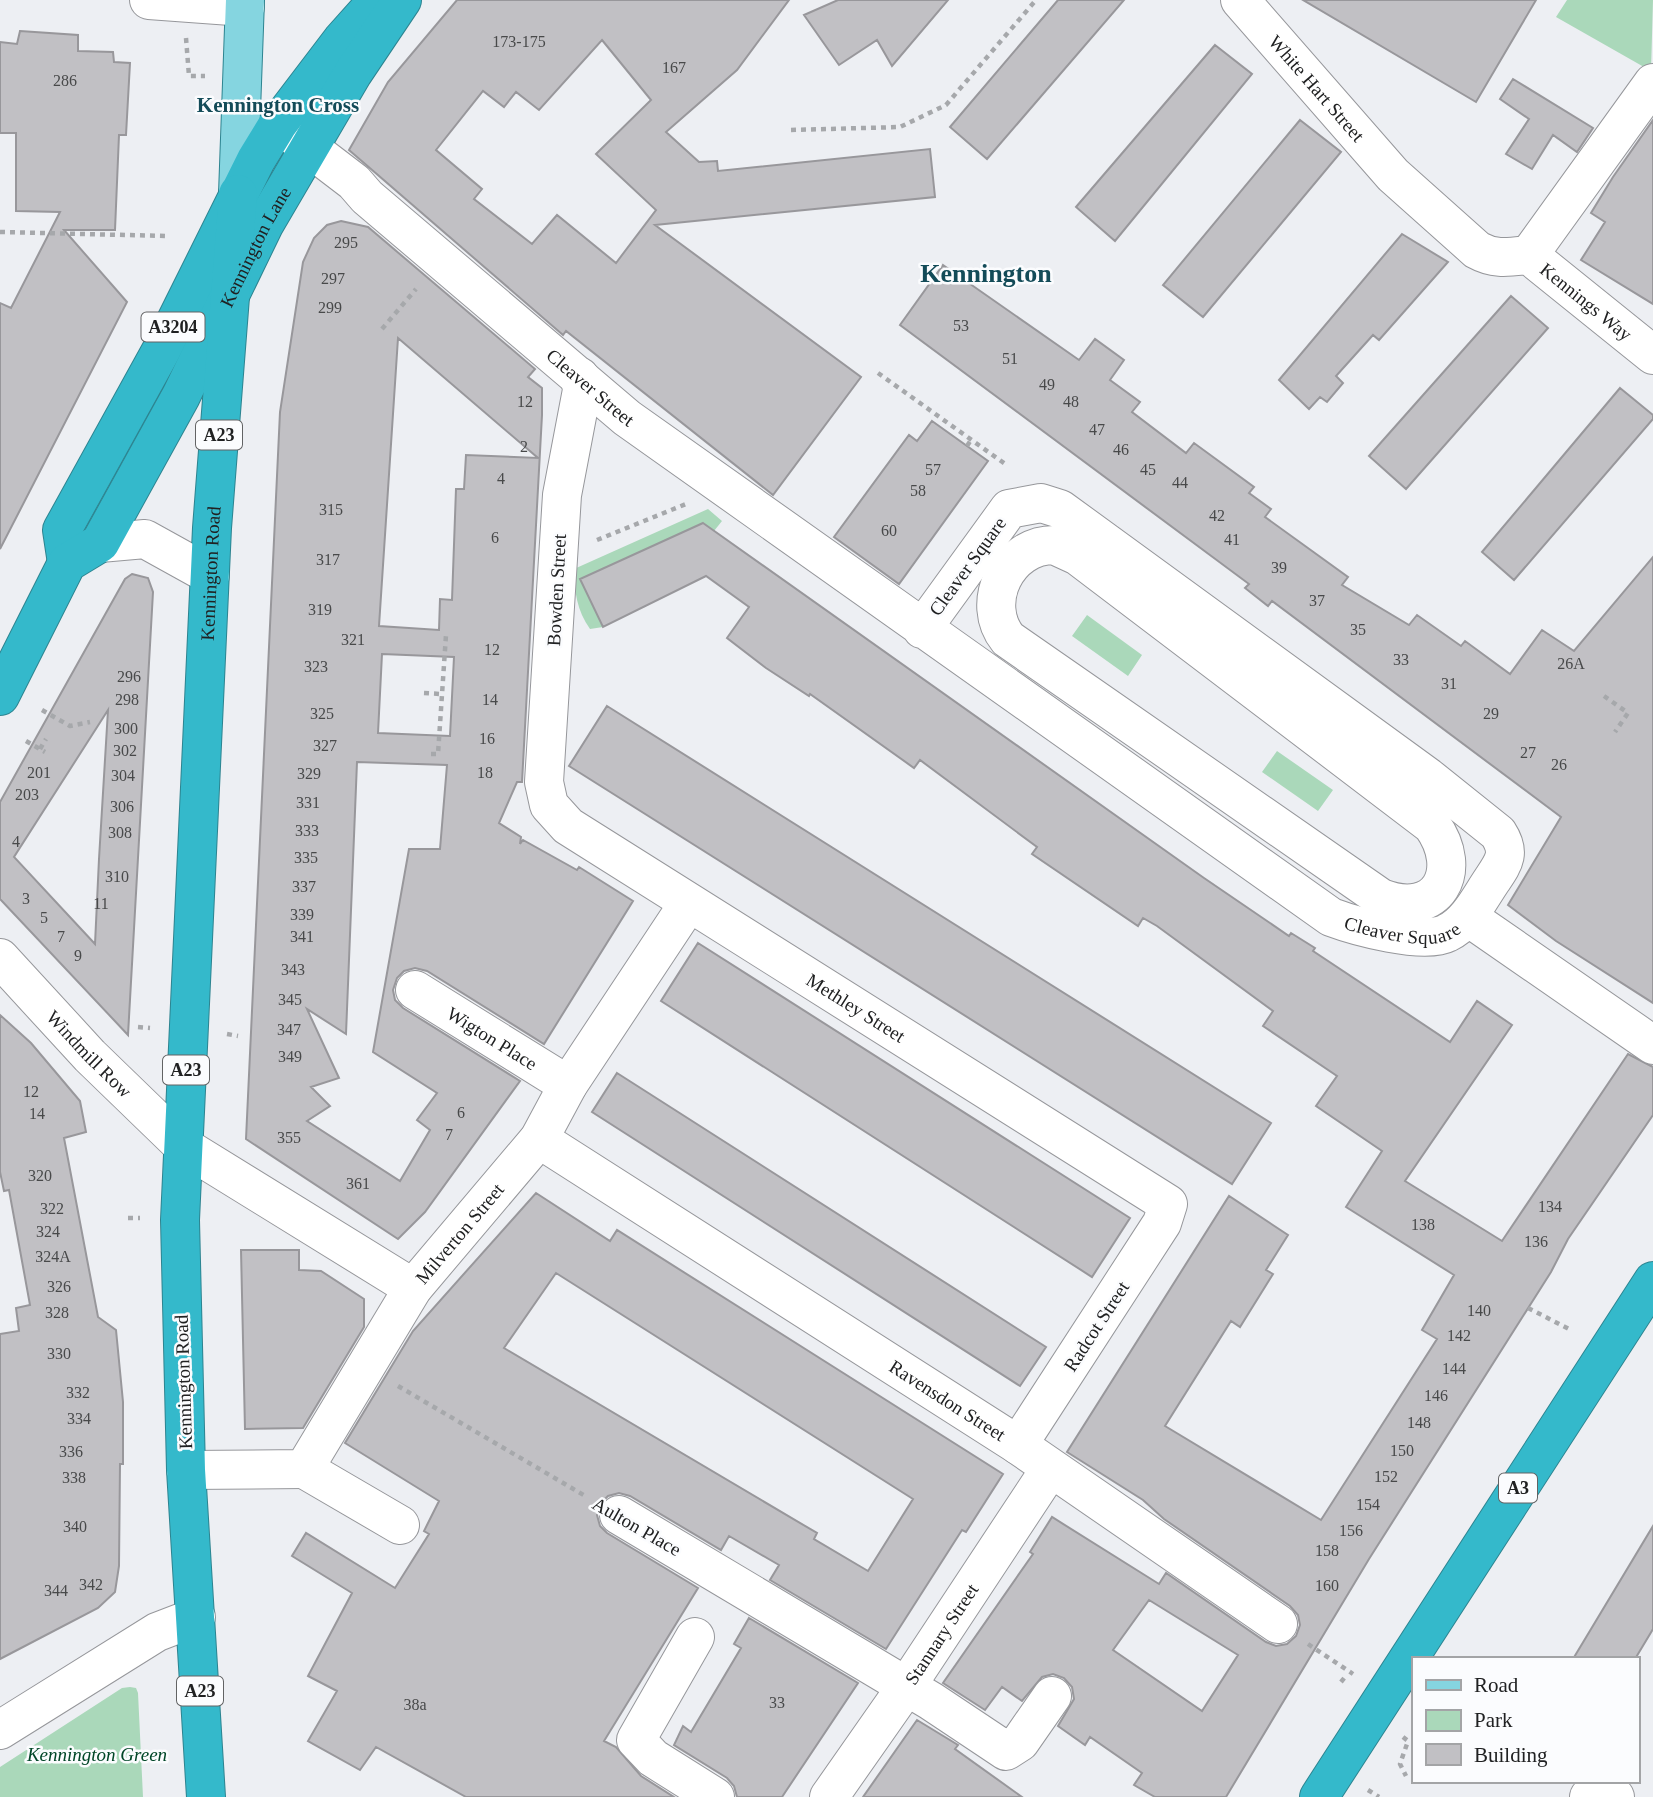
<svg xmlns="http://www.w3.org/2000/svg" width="1653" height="1797" viewBox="0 0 1653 1797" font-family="Georgia,serif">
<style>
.green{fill:#aad8ba}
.building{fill:#c1c0c4;stroke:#98979b;stroke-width:2;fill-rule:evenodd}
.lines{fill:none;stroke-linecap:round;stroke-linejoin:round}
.minor-casing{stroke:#96979b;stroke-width:40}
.major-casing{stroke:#2d8490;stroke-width:40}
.highway-casing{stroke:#2d8490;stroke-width:40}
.path{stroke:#a6a8ab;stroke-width:4.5;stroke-dasharray:5 5;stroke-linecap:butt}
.minor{stroke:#fff;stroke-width:38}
.major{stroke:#85d5e0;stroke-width:38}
.highway{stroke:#34b9cb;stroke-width:38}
.labels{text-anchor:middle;stroke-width:5;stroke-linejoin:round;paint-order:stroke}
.number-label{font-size:16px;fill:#48494a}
.shield{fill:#fbfcfe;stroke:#626364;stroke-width:2}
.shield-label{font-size:18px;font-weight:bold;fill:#202122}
.street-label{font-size:19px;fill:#202122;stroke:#fbfcfe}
.park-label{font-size:19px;font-style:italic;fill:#004627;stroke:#fbfcfe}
.neighbourhood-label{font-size:21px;font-weight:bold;fill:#134b58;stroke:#fbfcfe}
.district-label{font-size:26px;font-weight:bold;fill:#134b58;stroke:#fbfcfe}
</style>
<rect width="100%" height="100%" fill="#edeff3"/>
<path class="green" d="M1567,0H1653L1651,71L1556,17Z
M708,509L722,521L714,531L703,523L581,579L603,627L590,629C577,611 574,590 574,569Z
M1087,615L1142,655L1128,676L1072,636Z
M1277,751L1333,790L1318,811L1262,772Z
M130,1687L136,1688L138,1693L143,1797H0V1767L122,1688Z"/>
<path class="building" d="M457,0H789L737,70L666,132L699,162L717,161L718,171L930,149L935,197L655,225L861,377L773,495L566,331L563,335L349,150L388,82ZM602,40L651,100L596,154L656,210L616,263L557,215L532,244L474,199L482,189L436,150L483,91L504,107L516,92L539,110Z
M838,0H948L892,66L877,40L839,65L804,15Z
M1058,0H1124L987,159L950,127Z
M1303,0H1536L1476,102Z
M20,31L78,35V51L113,52L114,62L130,63L126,135H119L115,230H64L127,302L0,549V303L11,308L60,212L16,211V133H0V42L17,44Z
M1215,45L1252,74L1115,241L1076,207Z
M1513,79L1593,128L1577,152L1553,135L1532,169L1506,154L1529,119L1500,99Z
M1300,120L1341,152L1203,317L1163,285Z
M1653,120V304L1581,260L1605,222L1591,213L1613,177Z
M341,221L368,227L535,369L528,377L542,388V415L522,782H517L499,823L521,837L520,844L523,840L577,870L579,867L633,901L544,1044L427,971L415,968L404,971L397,978L393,990L395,1000L403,1008L520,1081L425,1212L398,1239L246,1139L280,412L303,262L314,238L327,225ZM398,338L538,458L466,455L464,489H456L452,600L440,599L439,630L379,626ZM382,654L454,657L450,736L378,733ZM357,762L447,765L440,849H409L373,1052L437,1093L417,1120L430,1130L400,1181L307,1121L330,1106L311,1087L339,1078L307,1009L346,1034Z
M1402,234L1448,262L1379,340L1373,335L1336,376L1343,383L1327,402L1320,397L1309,409L1279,380Z
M943,265L1079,360L1095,339L1124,360L1110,380L1140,402L1132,412L1186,453L1194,443L1254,487L1249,493L1271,509L1265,517L1348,577L1342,585L1409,625L1417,615L1461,646L1465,641L1510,674L1542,630L1574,651L1653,557V1003L1556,941L1508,905L1561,817L1272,601L1268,606L1245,588L1249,584L900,325Z
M1511,296L1548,328L1406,489L1369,456Z
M1620,388L1653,415V419L1514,580L1482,552Z
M932,421L988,461L899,584L834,537L909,435L917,441Z
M703,523L1204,878L1289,936L1291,933L1315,948L1313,951L1450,1042L1477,1001L1512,1025L1405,1181L1502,1241L1628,1054L1653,1067V1115L1568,1239L1551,1272L1369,1559L1226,1797H1155L1134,1785L1142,1773L1090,1737L1085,1745L1058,1726L1074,1699L1072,1687L1064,1678L1053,1674L1042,1677L1022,1701L1002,1687L985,1710L943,1683L1033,1554L1030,1552L1052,1517L1159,1584L1166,1573L1266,1642L1276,1646L1287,1644L1296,1636L1300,1625L1298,1615L1290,1606L1164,1519L1143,1500L1067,1452L1229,1196L1288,1235L1266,1270L1273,1274L1240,1327L1231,1321L1165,1426L1321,1520L1437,1339L1422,1330L1454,1275L1346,1207L1382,1151L1316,1106L1337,1076L1263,1026L1273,1011L1157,926L1143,918L1138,926L1032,854L1037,847L920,760L914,768L810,694L809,696L766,668L727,638L749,607L706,576L603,627L580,579ZM1149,1600L1238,1655L1202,1711L1113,1650Z
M132,574L148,578L153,592L128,1035L0,899V802L125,579ZM108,710L99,859L95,944L14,857Z
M607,706L1271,1123L1232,1184L569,766Z
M698,943L1130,1218L1092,1277L661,1001Z
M0,1015L31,1043L80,1101L86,1132L64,1138L98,1317L116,1330L123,1402V1464H120L119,1566L115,1592L98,1608L0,1659V1334L19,1331L16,1308L30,1305L9,1190L4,1191L0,1172Z
M617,1073L1046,1347L1020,1386L592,1112Z
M536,1193L610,1241L617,1230L1003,1474L966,1532L962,1530L886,1649L770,1580L779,1565L729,1536L721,1550L630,1496L619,1493L608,1496L601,1503L597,1515L600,1526L607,1533L698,1588L604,1741L616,1747L641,1776L674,1797H466L376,1747L360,1770L308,1741L337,1691L308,1676L352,1593L292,1556L306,1533L395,1588L429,1534L424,1531L439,1501L345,1443L413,1331ZM556,1273L913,1499L868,1571L814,1539L817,1533L504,1348Z
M241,1250H299V1270L321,1271L364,1299V1327L303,1428L245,1429Z
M1653,1526V1629L1635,1659H1573Z
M749,1618L858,1683L782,1797H737L734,1786L727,1778L674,1745L683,1726L691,1732L741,1648L734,1644Z
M917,1720L958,1745L955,1749L1022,1797H863Z"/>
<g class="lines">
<g class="minor-casing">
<g id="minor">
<path d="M149,0L245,7"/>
<path id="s1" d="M1240,0L1393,175L1477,250C1495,260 1509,257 1529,255L1653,355"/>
<path id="s2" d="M282,127L354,182L367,197L627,418L1331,917C1355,926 1424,945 1447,933C1468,923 1479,899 1492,880C1504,862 1511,853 1498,833L1428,777L1060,509L1041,503L1009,509L922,629"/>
<path d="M1529,255L1653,83"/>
<path id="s3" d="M580,377L582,390L562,495L544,782L549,805L568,826L1168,1204L1162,1223L1018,1445"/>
<path d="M100,543L145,539L210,575"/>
<path d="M1054,545L1078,556L1432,825C1465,871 1438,920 1381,898L1008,639C979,603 1007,545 1054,545Z"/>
<path d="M1468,917L1653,1045"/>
<path id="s4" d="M0,958L90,1056L183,1146L413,1288"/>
<path id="s5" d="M415,990L568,1085"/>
<path id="s6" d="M539,1139L1018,1445L1278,1624"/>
<path d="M304,1469L400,1525"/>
<path id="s7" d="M186,1470L304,1469L413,1288L539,1139L568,1085L688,904"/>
<path d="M619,1515L931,1701L1006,1751L1020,1742L1052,1696"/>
<path d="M695,1637L636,1740L653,1758L715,1797"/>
<path d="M0,1730L157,1632L196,1617"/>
<path id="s8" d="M829,1797L906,1687L1050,1469"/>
<path d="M1589,1797L1608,1793L1615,1797"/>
</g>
</g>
<g class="major-casing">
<path id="major" d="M238,194L245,0"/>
</g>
<g class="highway-casing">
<g id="highway">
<path d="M67,563L62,530L162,349L256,160L278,124L342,40L368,11L383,1"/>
<path id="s9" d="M0,696L67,563L100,543L181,396L264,225L353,73L402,0"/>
<path id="s10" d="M206,1797L186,1470L180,1220L212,528L238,194"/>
<path d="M1319,1797L1653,1281"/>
</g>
</g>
<path class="path" d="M186,38L189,76H205
M791,130L900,127L946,105L1036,0
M0,232L167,236
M382,329L416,289
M878,373L1008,466
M967,446L971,440
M597,540L686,504
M424,693L441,694
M1604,696L1628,713L1615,732
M42,710L70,726L90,722
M26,741L45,752
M40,749L46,739
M431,754H438L446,635
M138,1027L150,1028
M227,1034L238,1036
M128,1218H140
M1528,1308L1569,1329
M398,1386L587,1497
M1308,1644L1353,1674
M1341,1682L1345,1677
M1403,1737L1408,1741L1400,1764L1406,1776
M1368,1790L1379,1797"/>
<use href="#minor" class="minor"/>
<use href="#major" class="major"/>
<use href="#highway" class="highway"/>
</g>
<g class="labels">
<g class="number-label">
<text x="519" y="47">173-175</text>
<text x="674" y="73">167</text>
<text x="65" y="86">286</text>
<text x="346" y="248">295</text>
<text x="333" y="284">297</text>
<text x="330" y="313">299</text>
<text x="961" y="331">53</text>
<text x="1010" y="364">51</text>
<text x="1047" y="390">49</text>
<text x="525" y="407">12</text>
<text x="1071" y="407">48</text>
<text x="1097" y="435">47</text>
<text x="524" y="452">2</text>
<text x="1121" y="455">46</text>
<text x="933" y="475">57</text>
<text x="1148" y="475">45</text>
<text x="501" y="484">4</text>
<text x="1180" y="488">44</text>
<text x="918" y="496">58</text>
<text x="331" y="515">315</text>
<text x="1217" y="521">42</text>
<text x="889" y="536">60</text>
<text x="495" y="543">6</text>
<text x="1232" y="545">41</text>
<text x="328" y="565">317</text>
<text x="1279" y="573">39</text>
<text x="1317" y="606">37</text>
<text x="320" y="615">319</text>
<text x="1358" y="635">35</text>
<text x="353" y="645">321</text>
<text x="492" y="655">12</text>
<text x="1401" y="665">33</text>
<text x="1571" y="669">26A</text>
<text x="316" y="672">323</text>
<text x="129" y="682">296</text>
<text x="1449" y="689">31</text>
<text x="127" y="705">298</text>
<text x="490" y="705">14</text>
<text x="322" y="719">325</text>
<text x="1491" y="719">29</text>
<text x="126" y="734">300</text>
<text x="487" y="744">16</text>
<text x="325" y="751">327</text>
<text x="125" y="756">302</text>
<text x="1528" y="758">27</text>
<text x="1559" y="770">26</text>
<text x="39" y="778">201</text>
<text x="485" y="778">18</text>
<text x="309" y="779">329</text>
<text x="123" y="781">304</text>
<text x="27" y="800">203</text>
<text x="308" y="808">331</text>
<text x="122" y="812">306</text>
<text x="307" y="836">333</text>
<text x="120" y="838">308</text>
<text x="16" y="847">4</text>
<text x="306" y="863">335</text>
<text x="117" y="882">310</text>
<text x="304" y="892">337</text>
<text x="26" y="904">3</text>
<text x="101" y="909">11</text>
<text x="302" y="920">339</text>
<text x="44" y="923">5</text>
<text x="61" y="942">7</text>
<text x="302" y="942">341</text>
<text x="78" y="961">9</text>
<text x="293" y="975">343</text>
<text x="290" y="1005">345</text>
<text x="289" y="1035">347</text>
<text x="290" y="1062">349</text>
<text x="31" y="1097">12</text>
<text x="461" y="1118">6</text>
<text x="37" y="1119">14</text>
<text x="449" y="1140">7</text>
<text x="289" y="1143">355</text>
<text x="40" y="1181">320</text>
<text x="358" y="1189">361</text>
<text x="1550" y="1212">134</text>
<text x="52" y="1214">322</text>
<text x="1423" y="1230">138</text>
<text x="48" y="1237">324</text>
<text x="1536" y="1247">136</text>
<text x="53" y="1262">324A</text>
<text x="59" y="1292">326</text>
<text x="1479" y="1316">140</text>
<text x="57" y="1318">328</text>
<text x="1459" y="1341">142</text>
<text x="59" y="1359">330</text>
<text x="1454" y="1374">144</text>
<text x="78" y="1398">332</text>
<text x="1436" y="1401">146</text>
<text x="79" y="1424">334</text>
<text x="1419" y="1428">148</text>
<text x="1402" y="1456">150</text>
<text x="71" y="1457">336</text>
<text x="1386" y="1482">152</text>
<text x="74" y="1483">338</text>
<text x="1368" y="1510">154</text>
<text x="75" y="1532">340</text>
<text x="1351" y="1536">156</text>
<text x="1327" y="1556">158</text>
<text x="91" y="1590">342</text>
<text x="1327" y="1591">160</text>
<text x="56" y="1596">344</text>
<text x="777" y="1708">33</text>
<text x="415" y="1710">38a</text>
</g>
<g class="shield">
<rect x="141.5" y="312.5" width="63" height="29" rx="5"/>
<rect x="196" y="420.5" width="46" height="29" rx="5"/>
<rect x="163" y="1055.5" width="46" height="29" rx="5"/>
<rect x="1499" y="1473.5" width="38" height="29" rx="5"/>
<rect x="177" y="1676.5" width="46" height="29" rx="5"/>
</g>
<g class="shield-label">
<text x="173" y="333">A3204</text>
<text x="219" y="441">A23</text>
<text x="186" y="1076">A23</text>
<text x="1518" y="1494">A3</text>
<text x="200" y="1697">A23</text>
</g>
<g class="street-label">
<text dy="7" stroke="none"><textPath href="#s1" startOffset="117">White Hart Street</textPath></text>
<text dy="7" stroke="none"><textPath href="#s9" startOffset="522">Kennington Lane</textPath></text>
<text dy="7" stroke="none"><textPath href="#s1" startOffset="472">Kennings Way</textPath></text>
<text dy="7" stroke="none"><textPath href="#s2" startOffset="404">Cleaver Street</textPath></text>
<text transform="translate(967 566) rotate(-54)" y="7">Cleaver Square</text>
<text dy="7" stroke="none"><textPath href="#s10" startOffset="1225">Kennington Road</textPath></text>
<text transform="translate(556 590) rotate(-87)" y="7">Bowden Street</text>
<text dy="7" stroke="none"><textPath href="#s2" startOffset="1388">Cleaver Square</textPath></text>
<text dy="7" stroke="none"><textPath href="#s3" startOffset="800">Methley Street</textPath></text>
<text dy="7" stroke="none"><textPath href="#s5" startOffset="91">Wigton Place</textPath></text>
<text dy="7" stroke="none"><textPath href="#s4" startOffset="131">Windmill Row</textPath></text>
<text dy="7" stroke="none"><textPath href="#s7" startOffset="401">Milverton Street</textPath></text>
<text transform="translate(1096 1326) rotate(-57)" y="7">Radcot Street</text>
<text transform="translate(183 1382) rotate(-92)" y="7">Kennington Road</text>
<text dy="7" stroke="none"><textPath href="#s6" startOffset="485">Ravensdon Street</textPath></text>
<text transform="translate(637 1526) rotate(30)" y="7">Aulton Place</text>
<text dy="7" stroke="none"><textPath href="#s8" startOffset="198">Stannary Street</textPath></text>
</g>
<g class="park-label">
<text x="97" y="1761">Kennington Green</text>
</g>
<g class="neighbourhood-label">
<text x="278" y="112">Kennington Cross</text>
</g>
<g class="district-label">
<text x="986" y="282">Kennington</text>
</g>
</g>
<rect x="1412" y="1657" width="228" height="126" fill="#fbfcfe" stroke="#a3a4a6" stroke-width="2"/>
<rect x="1426" y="1680" width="35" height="10" fill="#85d5e0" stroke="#a3a4a6" stroke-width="2"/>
<text x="1474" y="1692" font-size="21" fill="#202122">Road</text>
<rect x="1426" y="1710" width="35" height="21" fill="#aad8ba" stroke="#a3a4a6" stroke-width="2"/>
<text x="1474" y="1727" font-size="21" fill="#202122">Park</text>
<rect x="1426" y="1744" width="35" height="21" fill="#c1c0c4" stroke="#a3a4a6" stroke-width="2"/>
<text x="1474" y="1762" font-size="21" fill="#202122">Building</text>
</svg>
